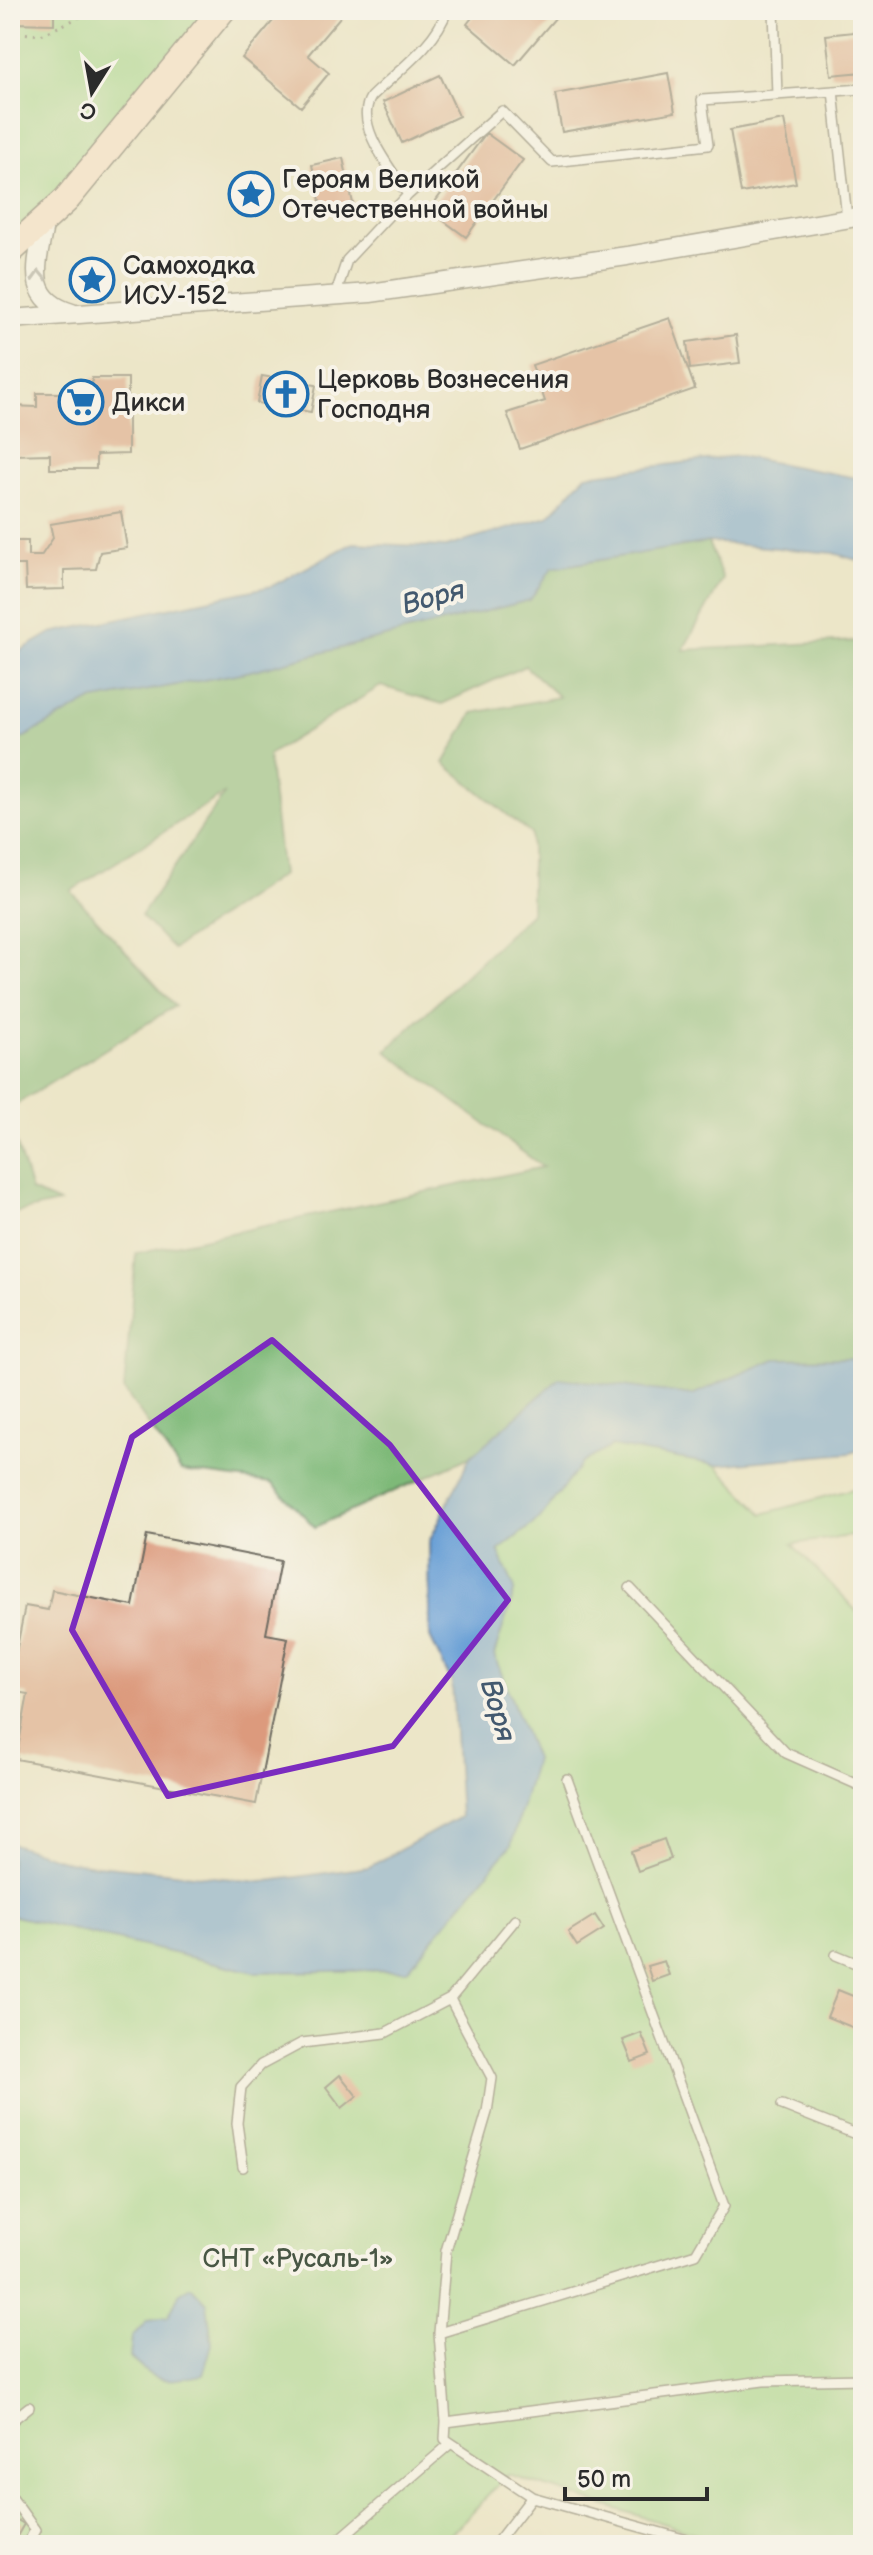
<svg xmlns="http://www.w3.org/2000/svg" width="873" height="2555" viewBox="0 0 873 2555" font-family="'Balsamiq Sans',sans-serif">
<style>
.green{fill:#9dd98d;stroke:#64825c;stroke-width:2}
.forest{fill:#7eb978;stroke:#547252;stroke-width:2}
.water{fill:#679fd6;stroke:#496580;stroke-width:2}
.building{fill:#dc9a7d}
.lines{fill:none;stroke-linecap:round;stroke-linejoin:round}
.service-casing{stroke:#6f6c62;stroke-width:12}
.minor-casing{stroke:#6f6c62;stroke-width:21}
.secondary-casing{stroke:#6f6c62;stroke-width:29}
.path{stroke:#6f6c62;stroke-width:3;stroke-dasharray:2 6;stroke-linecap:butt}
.service{stroke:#fff;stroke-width:9}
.minor{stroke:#fff;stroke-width:18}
.secondary{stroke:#fde4d0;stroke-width:26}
.oneway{stroke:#a0a0a0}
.marked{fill:none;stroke:#7b2cbf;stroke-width:6;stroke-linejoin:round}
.labels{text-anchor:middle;stroke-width:8;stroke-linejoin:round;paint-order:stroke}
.poi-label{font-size:26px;fill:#2b2b2b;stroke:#f7f3e8;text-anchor:start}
.park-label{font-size:26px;fill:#485644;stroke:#f7f3e8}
.water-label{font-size:28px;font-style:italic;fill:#43596f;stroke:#f7f3e8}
</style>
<rect width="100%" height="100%" fill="#f7f3e8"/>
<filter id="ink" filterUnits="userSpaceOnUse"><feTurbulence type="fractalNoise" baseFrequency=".0125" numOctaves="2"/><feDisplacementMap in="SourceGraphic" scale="16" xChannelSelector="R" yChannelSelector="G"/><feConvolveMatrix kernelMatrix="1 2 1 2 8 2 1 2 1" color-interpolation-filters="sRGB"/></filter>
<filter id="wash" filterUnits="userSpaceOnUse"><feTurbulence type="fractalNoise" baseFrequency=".006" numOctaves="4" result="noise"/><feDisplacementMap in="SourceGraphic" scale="32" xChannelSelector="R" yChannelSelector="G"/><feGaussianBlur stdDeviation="1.8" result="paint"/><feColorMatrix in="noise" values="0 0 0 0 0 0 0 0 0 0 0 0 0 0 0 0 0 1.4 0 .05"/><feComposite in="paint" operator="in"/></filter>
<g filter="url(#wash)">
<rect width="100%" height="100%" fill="#ece6c8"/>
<path class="green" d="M10,10H221L10,251Z
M612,1446L716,1465L763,1514L863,1486V1539L850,1536L792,1544L863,1618V2545H732L508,2475L440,2545H10V1915L254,1972L407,1970L535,1759L494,1655L515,1589L498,1551L539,1519L582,1463Z"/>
<path class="forest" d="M708,542L723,579L683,650L857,641L863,649V1358L775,1359L692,1395L560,1378L470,1457L315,1527L272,1483L181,1471L124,1390L136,1253L543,1167L386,1051L531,913V834L444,763L473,713L559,697L525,666L442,704L381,686L268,755L282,875L173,949L141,916L225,793L71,891L175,1006L10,1108V745L89,701L246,672L530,600L551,568Z
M10,1122L31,1191L59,1203L10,1214Z"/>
<path class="water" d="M738,456L863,479V562L833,553L708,542L552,568L530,600L246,672L90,701L10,745V657L51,633L272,586L353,543L446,547L548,517L586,475Z
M863,1358V1448L851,1453L716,1465L612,1446L582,1463L539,1519L498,1551L515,1589L494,1655L535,1759L511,1845L407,1970L254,1972L10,1915V1843L69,1862L261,1882L369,1867L460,1817L452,1683L430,1637L429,1542L470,1457L560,1378L692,1395L775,1359Z
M191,2286L207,2303L212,2344L203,2375C165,2381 157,2386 130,2357L132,2337L147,2320L168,2317L179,2294Z"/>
<g id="blocks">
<path class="building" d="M10,10H54V24L10,23Z
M282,10H346L308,55L329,73L301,107L242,58Z
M478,10H562L515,65L467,24Z
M863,31V72L831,75L826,35Z
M668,73L675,112L562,132L555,94Z
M440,75L459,116L402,143L383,102Z
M784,120L796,183L741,193L730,130Z
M486,133L523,160L466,237L429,210Z
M343,158L354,208L323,214L312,165Z
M670,318L695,389L520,449L507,413L545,401L532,365Z
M736,335L740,363L690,369L687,342Z
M262,376L316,385L311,412L257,403Z
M92,378H128V454L96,455V469H50V454L10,455V406L37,407V393H92Z
M121,512L127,548L100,552L96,569L64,570V589L26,590L25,565H10V541H28V556H41L53,538L50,524Z
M147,1535L280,1561L266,1634L288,1638L256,1804L16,1759L28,1694L10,1691V1684L25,1606L48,1610L52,1590L133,1606Z
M664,1839L671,1859L638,1871L631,1851Z
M595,1915L604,1929L577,1946L568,1932Z
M664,1961L669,1975L652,1981L647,1966Z
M838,1990L863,2000L854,2028L827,2017Z
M641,2033L650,2055L632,2062L623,2040Z
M340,2075L357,2096L342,2108L326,2087Z
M10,2516L24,2524L12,2545H10Z"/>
</g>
</g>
<g filter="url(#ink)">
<use href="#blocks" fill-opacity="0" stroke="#6f6c62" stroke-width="2"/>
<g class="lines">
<g class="service-casing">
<path id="service" d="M774,10L777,95
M833,91L847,218
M408,195L502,111L552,162L708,145L702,100L863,89
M335,296L347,260L408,195C392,170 353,125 371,97C396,72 436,45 447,10
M630,1588L786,1753L863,1787
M836,1955L863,1966
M450,1999L515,1920
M782,2105L863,2137
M243,2167L237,2123L241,2087L261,2065L302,2043L385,2033L450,1999L492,2078L487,2112L446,2251L439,2333
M10,2422L29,2407
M446,2422L439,2333L696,2254L724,2206L567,1779
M10,2495L35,2530L27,2545
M532,2497L445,2439L446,2422L763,2381L863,2379
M333,2545L451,2443
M495,2545L532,2497L705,2545"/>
</g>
<g class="minor-casing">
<path id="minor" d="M45,219C39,259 21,298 72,313
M10,319L370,293L627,256L863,216"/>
</g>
<g class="secondary-casing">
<path id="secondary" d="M10,251L66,200L222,10"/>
</g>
<path class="path" d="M10,32L41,35L95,10"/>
<use href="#service" class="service"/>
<use href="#minor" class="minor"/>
<use href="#secondary" class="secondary"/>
</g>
<defs><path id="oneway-chevron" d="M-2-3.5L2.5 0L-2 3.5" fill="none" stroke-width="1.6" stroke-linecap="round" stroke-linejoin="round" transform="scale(2)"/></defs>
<use class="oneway" href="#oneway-chevron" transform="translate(39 276) rotate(-92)"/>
</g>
<path d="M0 0H873V2555H0ZM272,1340L390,1445L508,1600L393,1746L168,1796L72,1630L132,1437Z" fill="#ece6c8" fill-opacity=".55" fill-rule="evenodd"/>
<path class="marked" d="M272,1340L390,1445L508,1600L393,1746L168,1796L72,1630L132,1437Z"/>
<defs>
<g id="sight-ring" transform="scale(2.3)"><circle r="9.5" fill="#f7f3e8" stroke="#1f6fb2" stroke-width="1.5"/><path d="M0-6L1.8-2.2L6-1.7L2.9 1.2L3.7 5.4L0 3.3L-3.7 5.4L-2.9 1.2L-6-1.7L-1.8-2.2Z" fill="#1f6fb2"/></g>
<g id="church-ring" transform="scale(2.3)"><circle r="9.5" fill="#f7f3e8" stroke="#1f6fb2" stroke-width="1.5"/><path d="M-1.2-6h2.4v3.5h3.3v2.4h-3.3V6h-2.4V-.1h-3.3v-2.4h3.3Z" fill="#1f6fb2"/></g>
<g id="supermarket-ring" transform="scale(2.3)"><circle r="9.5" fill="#f7f3e8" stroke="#1f6fb2" stroke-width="1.5"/><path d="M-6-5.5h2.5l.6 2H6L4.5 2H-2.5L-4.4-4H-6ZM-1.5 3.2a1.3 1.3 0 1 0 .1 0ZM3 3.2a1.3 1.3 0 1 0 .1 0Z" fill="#1f6fb2"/></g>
</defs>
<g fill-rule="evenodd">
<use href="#sight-ring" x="251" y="194"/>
<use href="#sight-ring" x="92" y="280"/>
<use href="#church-ring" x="286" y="394"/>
<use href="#supermarket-ring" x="81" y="402"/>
</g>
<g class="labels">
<g class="poi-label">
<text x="282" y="188">Героям Великой<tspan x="282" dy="30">Отечественной войны</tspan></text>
<text x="123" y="274">Самоходка<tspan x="123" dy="30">ИСУ-152</tspan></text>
<text x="317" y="388">Церковь Вознесения<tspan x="317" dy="30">Господня</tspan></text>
<text x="112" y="411">Дикси</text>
</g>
<g class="park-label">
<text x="298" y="2267">СНТ «Русаль-1»</text>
</g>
<g class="water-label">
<text transform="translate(433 596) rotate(-15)" y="10">Воря</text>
<text transform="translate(499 1710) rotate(74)" y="10">Воря</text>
</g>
</g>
<rect width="873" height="2555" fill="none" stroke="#f7f3e8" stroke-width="40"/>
<g transform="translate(92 92) rotate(191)" stroke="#f7f3e8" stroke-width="6" paint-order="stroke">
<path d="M0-6L14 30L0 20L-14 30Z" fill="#2b2b2b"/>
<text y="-12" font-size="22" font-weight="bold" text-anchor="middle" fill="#2b2b2b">С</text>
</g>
<path d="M565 2487v12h142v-12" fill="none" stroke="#2b2b2b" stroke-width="4"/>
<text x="577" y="2487" font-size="24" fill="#2b2b2b" stroke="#f7f3e8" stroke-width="6" paint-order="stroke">50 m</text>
</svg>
